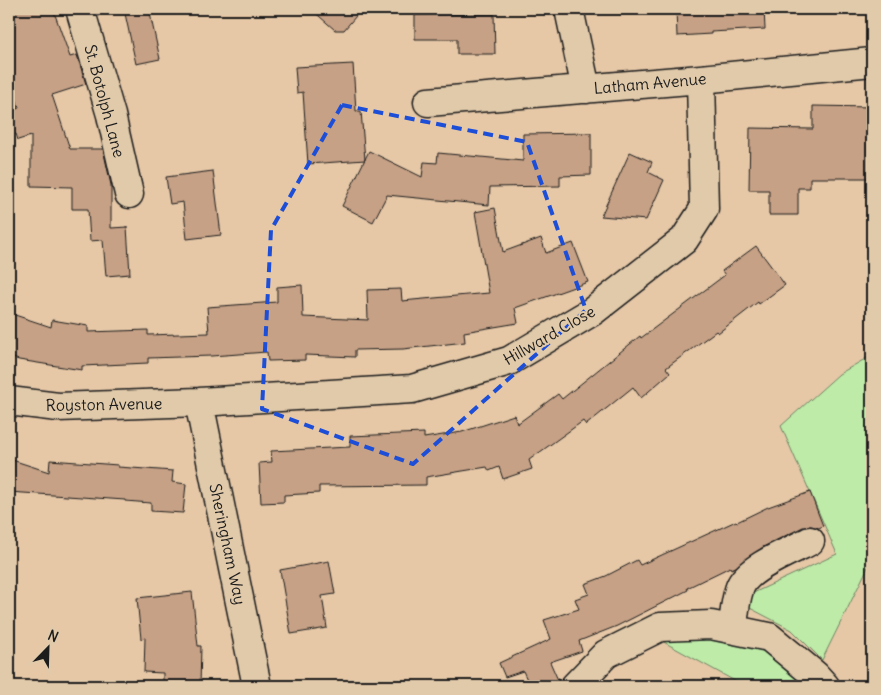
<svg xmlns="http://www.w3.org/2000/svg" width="881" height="695" viewBox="0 0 881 695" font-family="Delius,sans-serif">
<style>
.green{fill:#beeba8;stroke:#6d8462}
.building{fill:#c6a186;stroke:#1c1c1c}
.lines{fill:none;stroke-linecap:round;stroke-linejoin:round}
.minor-casing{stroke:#1c1c1c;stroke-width:31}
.minor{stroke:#e1caaa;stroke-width:28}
.marked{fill:none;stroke:#1d4ed8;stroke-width:4;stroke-dasharray:10 6;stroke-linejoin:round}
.labels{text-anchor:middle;stroke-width:4;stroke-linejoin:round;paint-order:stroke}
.street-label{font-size:16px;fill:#1c1c1c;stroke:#e1caaa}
</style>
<rect width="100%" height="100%" fill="#e6c8a7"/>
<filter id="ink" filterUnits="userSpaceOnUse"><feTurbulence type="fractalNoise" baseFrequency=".02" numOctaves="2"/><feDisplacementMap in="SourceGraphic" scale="10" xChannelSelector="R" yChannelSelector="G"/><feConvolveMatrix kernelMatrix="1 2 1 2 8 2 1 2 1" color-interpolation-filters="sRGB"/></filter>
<g filter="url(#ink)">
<path class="green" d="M872,355V559L822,660L792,630L748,607L749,595L837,554L781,426L839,374Z
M684,633L744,644L769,653L811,686H744L660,640Z"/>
<path class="building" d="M9,9H53L70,57L77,55L86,84L52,95L70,149H103L111,185V228L127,227L130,274L106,276L103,240L90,241L88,209H72V187L31,186V136L18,140L16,134L9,136V112L19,108L9,76Z
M124,9H149L160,59L136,64Z
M311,9H362L344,30H335Z
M676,9H764L765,29L711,32V34L677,36Z
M494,14L495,54H457V39H415V15Z
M353,64L356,111H361L365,160L308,164L303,92L297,93L295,67Z
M813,106L872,107V178H810V188H798V215H769V190H749L750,128L813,129Z
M591,133V175L560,176V186L490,187L489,205L387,195L373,222L342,206L369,151L422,177L424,162L437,163L438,153L523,161V134Z
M630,152L652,162L648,172L664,180L646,220L601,216Z
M213,171L221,235L187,239L183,202L170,204L166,177Z
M495,208L503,252L541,238L546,253L573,243L588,282L515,308L518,323L464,332L465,342L403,349L355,350V357L305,355V360L268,361L267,352L211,356L148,358V363L82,366V370L19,360L9,357V313L51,327L52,320L88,326V332L148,330V335L209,333L207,307L277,302V287L302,285L303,317L368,320L367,290L401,289L402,301L489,293L475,212Z
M756,246L785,285L759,304L758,302L718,333L716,331L666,368L670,373L641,398L633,387L586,425L583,421L529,460L532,469L503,479L499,467L489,471L487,467L426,477V485L319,486V493L284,495V502L261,503L259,463L272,462L271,451L350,447V436L424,433V438L462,432L514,415L517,424L558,394L562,399L640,336L641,338L725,275L722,271Z
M9,459L49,472L50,460L118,465V467L173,471L172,482L186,484L183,513L151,511V503L125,501V500L9,492Z
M810,492L823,526L819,528L811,526L803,527L763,547L736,567L731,569L730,567L687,588L688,590L617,626L579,641L582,651L550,662L558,680L544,686H530L523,671L505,677L499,663L551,639L544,620L579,609L575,599L589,594L585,584L606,576L637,560L640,565L736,521L737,522L768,507Z
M329,561L335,594L322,596L327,628L291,634L280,570Z
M192,592L198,646H201L200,686L163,685V673L144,672L145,638L141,639L137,598Z"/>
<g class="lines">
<g class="minor-casing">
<path id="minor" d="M80,9L111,115L129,194
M569,9L586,89
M428,102L701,79L872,62
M9,401L58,407L199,402L412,389L509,361L593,311L684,240L704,209L701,79
M199,402L257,686
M733,629C734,616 735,600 740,587C748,567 791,551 810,541
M575,686L606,654L660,627L711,625L769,637L815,675L825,686"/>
</g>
<use href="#minor" class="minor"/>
</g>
</g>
<path class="marked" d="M342,105L527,142L586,310L413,464L262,409L271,230Z"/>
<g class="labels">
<g class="street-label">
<text transform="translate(650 83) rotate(-5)" y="6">Latham Avenue</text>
<text transform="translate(105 101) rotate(75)" y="6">St. Botolph Lane</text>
<text transform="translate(549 335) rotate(-30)" y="6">Hillward Close</text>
<text transform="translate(104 404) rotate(-1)" y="6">Royston Avenue</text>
<text transform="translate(228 544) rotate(78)" y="6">Sheringham Way</text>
</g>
</g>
<rect width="881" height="695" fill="none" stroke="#e1caaa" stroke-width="30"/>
<rect x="15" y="15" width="851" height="665" fill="none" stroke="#1c1c1c" stroke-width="2" filter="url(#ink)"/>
<g transform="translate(48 648) rotate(23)" stroke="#e1caaa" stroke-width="4" paint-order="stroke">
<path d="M0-4L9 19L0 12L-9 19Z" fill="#1c1c1c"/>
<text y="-8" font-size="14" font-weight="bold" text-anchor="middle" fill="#1c1c1c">N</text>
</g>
</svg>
